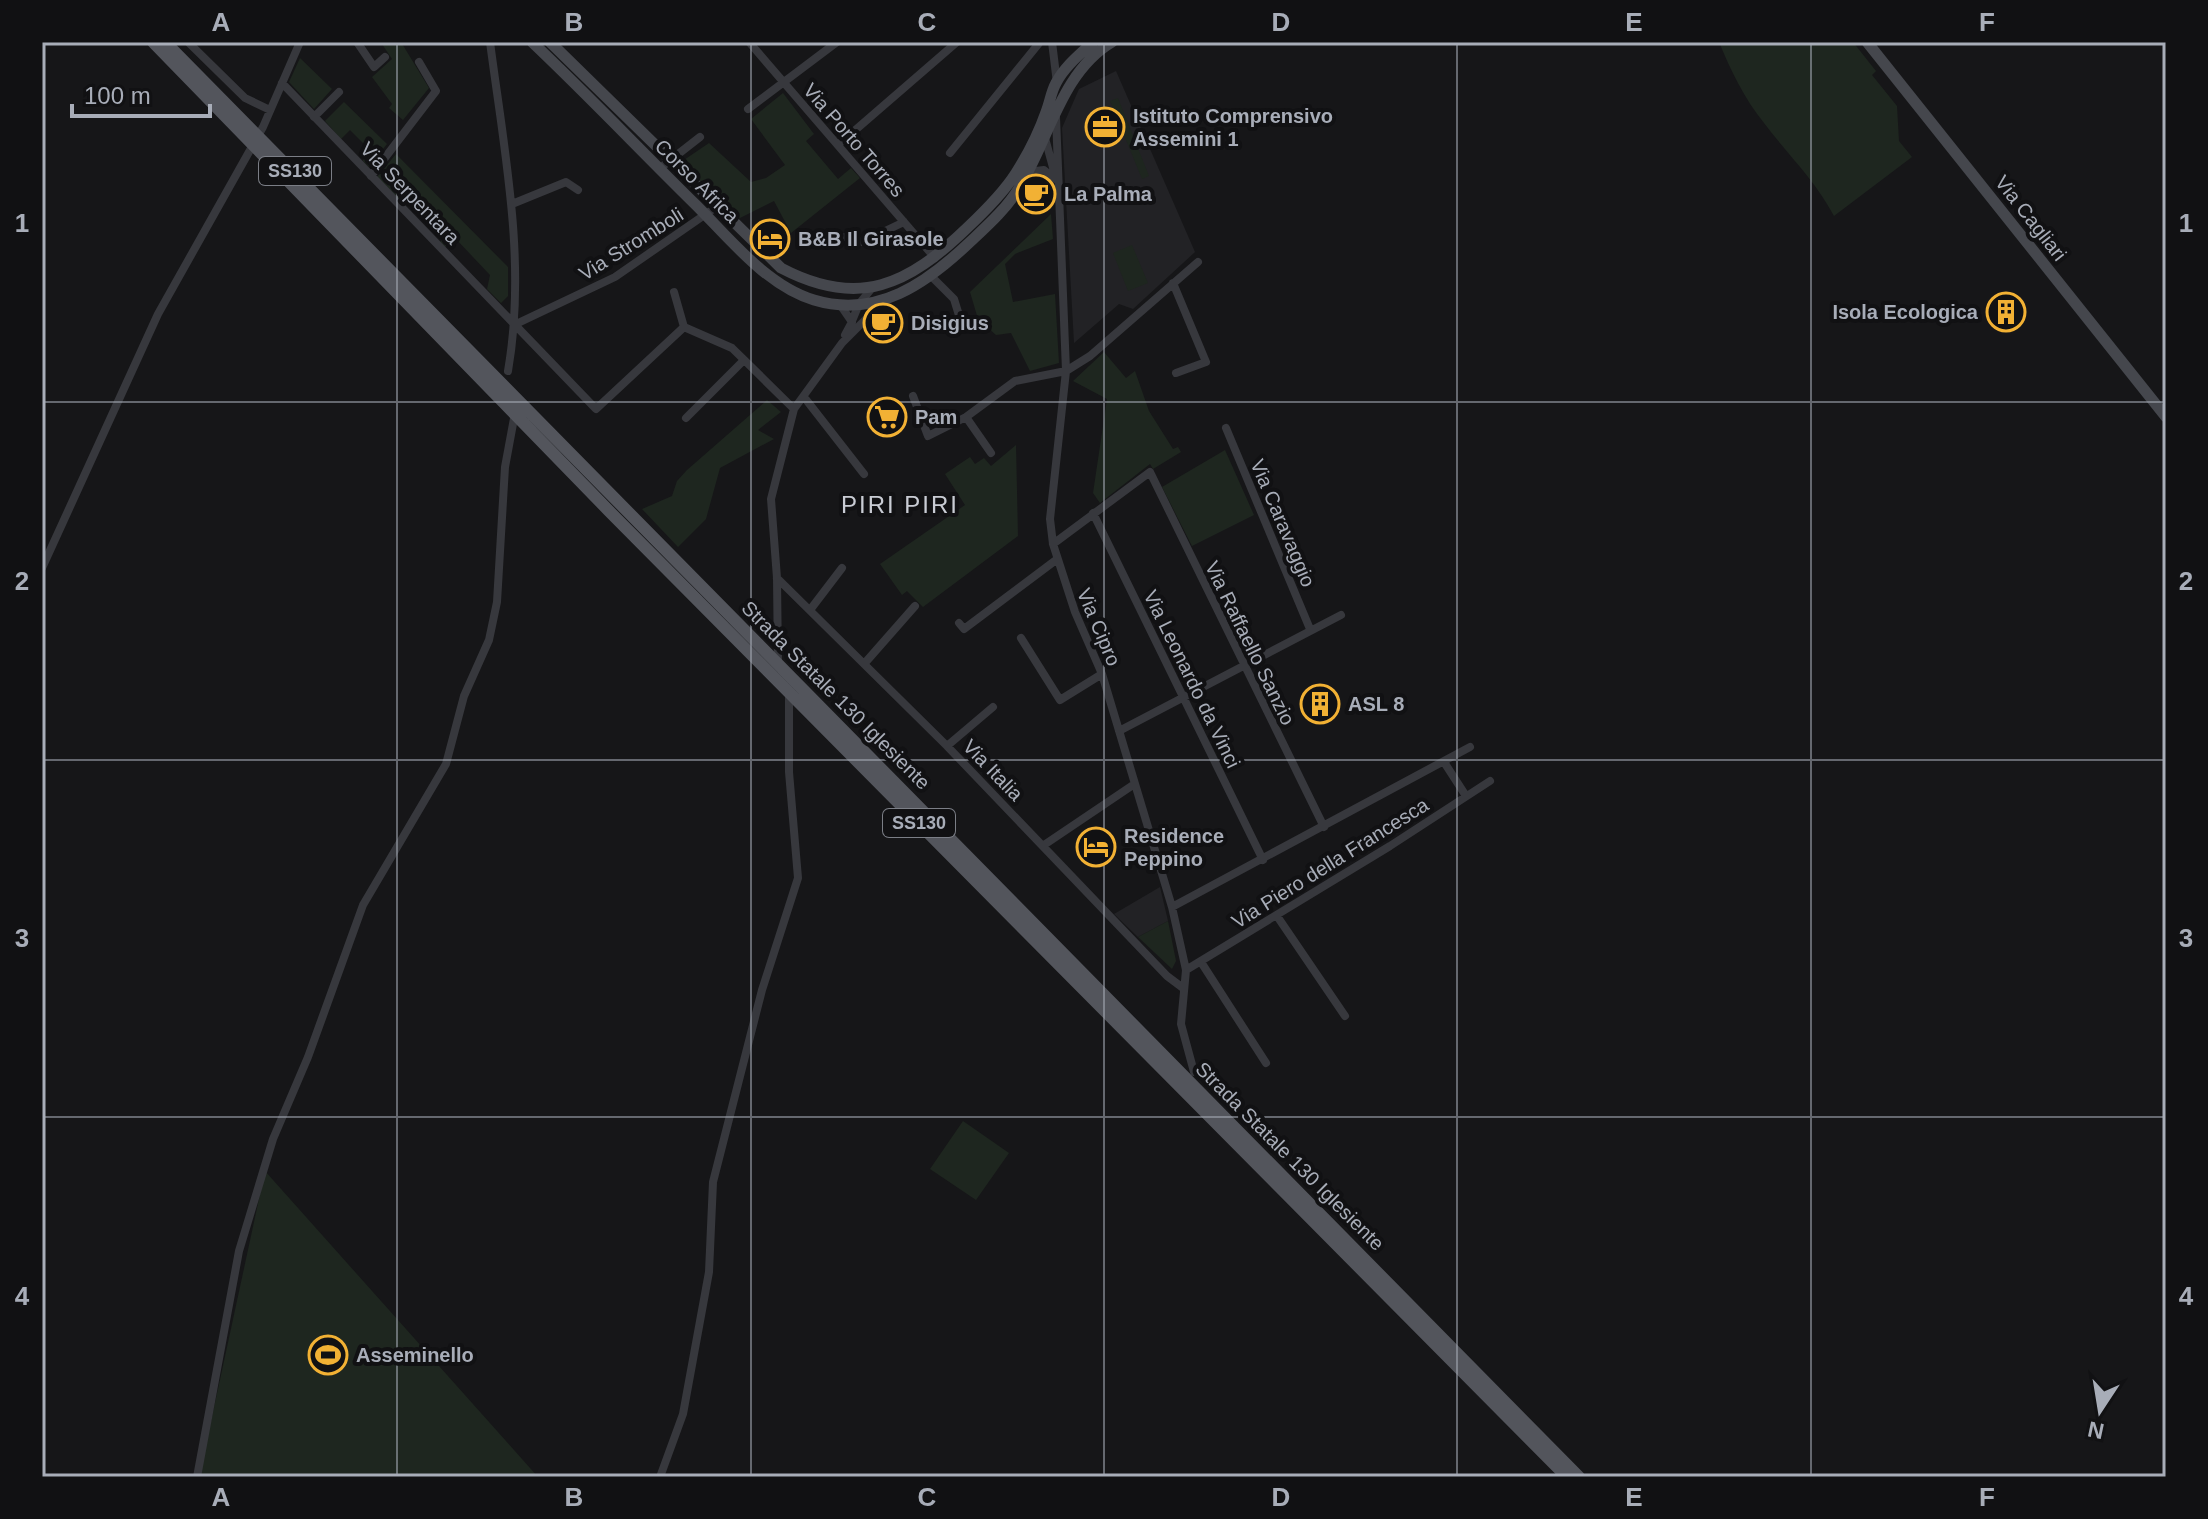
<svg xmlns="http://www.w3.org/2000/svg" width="2208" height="1519" viewBox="0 0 2208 1519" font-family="Arial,sans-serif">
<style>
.built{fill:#222225}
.green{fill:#1e261f}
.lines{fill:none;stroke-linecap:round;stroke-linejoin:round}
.street{stroke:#37383d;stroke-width:8}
.secondary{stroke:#45474d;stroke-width:11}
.primary{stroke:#53555c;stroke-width:12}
.grid{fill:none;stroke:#a8adb8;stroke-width:2;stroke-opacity:0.55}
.labels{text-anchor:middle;stroke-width:8;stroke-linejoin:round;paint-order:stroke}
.shield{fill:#111113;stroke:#7b7e86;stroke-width:2}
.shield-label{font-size:18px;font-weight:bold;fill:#a8adb8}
.poi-label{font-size:20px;font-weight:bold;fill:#a8adb8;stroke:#111113;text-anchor:start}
.street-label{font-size:20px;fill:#a8adb8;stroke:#111113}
.quarter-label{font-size:24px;letter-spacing:2px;fill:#c9ccd4;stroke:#111113}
.neatline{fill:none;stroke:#a8adb8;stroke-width:3}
.grid-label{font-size:26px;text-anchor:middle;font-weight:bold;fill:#a8adb8}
</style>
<rect width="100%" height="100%" fill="#161618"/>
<path class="built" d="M1116,71L1195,252L1133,309L1119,304L1074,343L1062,128L1079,89Z
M1160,887L1168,921L1138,937L1114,914Z"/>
<path class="green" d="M384,42H401L429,88L403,120L389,108L392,104L372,77L392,59L382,44Z
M1719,42H1853L1876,71L1872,75L1897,106L1899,141L1912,157L1834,216C1815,180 1788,155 1764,123C1744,98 1731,71 1719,42Z
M300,58L332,89L314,109L289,82Z
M783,93L814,134L806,141L838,179L851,168L860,178L791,233L774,201L738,219L681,162L709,143L751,182L766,178L785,165L751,119Z
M1118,98L1149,176L1142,179L1110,101Z
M344,102L387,144L369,167L363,161L366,146L350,130L341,139L325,121Z
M396,154L508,267V296L501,303L487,289L490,275L455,238L445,247L440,242L449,232L411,194L401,203L377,177Z
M1051,214L1053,239L1015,254L1005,264L1013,302L1055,294L1059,363L1030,371L1011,333L996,335L978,319L970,292Z
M1132,245L1148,283L1128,291L1113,253Z
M1104,352L1126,378L1135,371L1149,411L1173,449L1178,447L1181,452L1153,469L1150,464L1100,503L1093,493L1107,399L1073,381Z
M767,400L781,412L758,430L774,439L720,468L706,519L678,547L642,509L672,496L677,481L687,470Z
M1016,445L1018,536L923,607L907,591L902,595L880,564L965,505L945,474L970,457L975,464L984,458L991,466Z
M1225,450L1254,515L1192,546L1162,487Z
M1168,921L1176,961L1172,969L1138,937Z
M963,1121L1009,1153L976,1200L930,1169Z
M265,1171L538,1477H199Z"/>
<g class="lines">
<path class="street" d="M188,42L245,98L270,110
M357,42L374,67L385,57
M490,42C504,150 527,262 508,371
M749,42L935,258
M1052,42L1057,83
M282,83L596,409L684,327L732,348L794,409
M748,109L837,42
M314,117L339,92
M1056,117L1066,371L1050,519L1053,544L1075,612L1102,674L1172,907L1186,970L1181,1024L1194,1072
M1045,138L1055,175
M838,145L957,42
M950,153L1040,42
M659,169L700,137
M371,176L436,91L419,62
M1026,182L1036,171L1044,170L1055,179
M512,204L566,182L578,190
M845,237L862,242L904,222
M932,277L954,299L962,325
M1173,283L1206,362L1176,373
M674,292L684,327
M841,306L852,322L845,335
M852,321L859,304L872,288
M516,324L615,277L716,207
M913,396L928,436L966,417L1015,381L1066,371L1090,356L1198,262
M804,397L864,474
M966,417L991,453
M686,418L744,360
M1226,428L1310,629
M1093,513L1263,860
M1053,544L1150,472L1324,827
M42,568L158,314L263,127L300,42
M777,578L947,746L1167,976L1183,988
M810,610L842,568
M959,623L964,629L1056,560
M1021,638L1060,700L1102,674
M778,664L777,578L771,499L794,409L842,343L883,302
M864,664L915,606
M1119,731L1341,615
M947,746L993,707
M1444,762L1466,796
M1044,845L1133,785
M1172,907L1470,747
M1277,916L1345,1016
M1201,962L1266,1063
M1186,970L1390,846L1490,781
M197,1477L239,1251L273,1139L308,1057L363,905L446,764L464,696L489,640L497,602L505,467L515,413
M660,1477L683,1414L709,1272L713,1182L762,990L798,878L789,772V693"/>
<path class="secondary" d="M532,42C588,95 641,151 696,205C729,238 767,286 814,300C877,319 927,283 970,242C987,226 1007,208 1019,188C1049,140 1061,72 1112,42
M550,42L781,268C859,309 908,285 967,228C984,212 1004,192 1016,173C1028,154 1039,132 1046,112C1050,102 1051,92 1056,83C1064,67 1080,54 1093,42
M1867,42L2166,417"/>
<path class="primary" d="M153,42L609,511L1567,1477
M165,42L1579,1477"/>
</g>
<path class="grid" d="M397,42V1477M751,42V1477M1104,42V1477M1457,42V1477M1811,42V1477M42,402H2166M42,760H2166M42,1117H2166"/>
<defs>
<g id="office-ring" transform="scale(2)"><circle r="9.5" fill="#111113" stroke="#f2b134" stroke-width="1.5"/><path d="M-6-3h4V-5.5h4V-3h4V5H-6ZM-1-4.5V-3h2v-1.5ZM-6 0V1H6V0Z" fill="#f2b134"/></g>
<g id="cafe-ring" transform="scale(2)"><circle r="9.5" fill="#111113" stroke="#f2b134" stroke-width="1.5"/><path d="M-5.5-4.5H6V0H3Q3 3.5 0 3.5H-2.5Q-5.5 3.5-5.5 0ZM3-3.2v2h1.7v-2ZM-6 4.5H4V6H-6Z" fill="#f2b134"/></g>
<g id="hotel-ring" transform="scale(2)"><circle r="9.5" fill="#111113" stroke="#f2b134" stroke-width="1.5"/><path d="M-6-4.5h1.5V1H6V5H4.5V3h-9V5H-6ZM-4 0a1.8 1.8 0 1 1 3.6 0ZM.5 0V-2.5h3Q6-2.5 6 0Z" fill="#f2b134"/></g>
<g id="building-ring" transform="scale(2)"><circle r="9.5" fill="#111113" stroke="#f2b134" stroke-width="1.5"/><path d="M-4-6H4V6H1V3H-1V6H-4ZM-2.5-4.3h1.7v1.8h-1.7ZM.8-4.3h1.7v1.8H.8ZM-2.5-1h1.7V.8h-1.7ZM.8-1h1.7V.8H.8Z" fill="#f2b134"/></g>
<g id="supermarket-ring" transform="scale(2)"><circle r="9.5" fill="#111113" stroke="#f2b134" stroke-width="1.5"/><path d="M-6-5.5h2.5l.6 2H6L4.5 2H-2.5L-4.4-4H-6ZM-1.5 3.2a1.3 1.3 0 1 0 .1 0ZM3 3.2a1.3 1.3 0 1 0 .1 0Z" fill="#f2b134"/></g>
<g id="stadium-ring" transform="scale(2)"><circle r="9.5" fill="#111113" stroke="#f2b134" stroke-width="1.5"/><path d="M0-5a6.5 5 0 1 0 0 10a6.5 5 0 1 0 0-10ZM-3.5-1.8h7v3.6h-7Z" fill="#f2b134"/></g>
</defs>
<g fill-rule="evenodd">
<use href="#office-ring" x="1105" y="127"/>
<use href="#cafe-ring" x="1036" y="194"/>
<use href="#hotel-ring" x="770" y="239"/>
<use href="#building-ring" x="2006" y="312"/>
<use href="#cafe-ring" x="883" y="323"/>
<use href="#supermarket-ring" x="887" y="417"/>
<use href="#building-ring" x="1320" y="704"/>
<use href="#hotel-ring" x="1096" y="847"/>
<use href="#stadium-ring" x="328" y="1355"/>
</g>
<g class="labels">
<g class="shield">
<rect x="259" y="157" width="72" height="28" rx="6"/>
<rect x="883" y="809" width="72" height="28" rx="6"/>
</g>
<g class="shield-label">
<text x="295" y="177">SS130</text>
<text x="919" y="829">SS130</text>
</g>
<g class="poi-label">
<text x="1133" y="123">Istituto Comprensivo<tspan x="1133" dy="23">Assemini 1</tspan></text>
<text x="1064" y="201">La Palma</text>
<text x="798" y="246">B&amp;B Il Girasole</text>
<text x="1978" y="319" text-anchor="end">Isola Ecologica</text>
<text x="911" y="330">Disigius</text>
<text x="915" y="424">Pam</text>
<text x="1348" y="711">ASL 8</text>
<text x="1124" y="843">Residence<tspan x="1124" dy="23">Peppino</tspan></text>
<text x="356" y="1362">Asseminello</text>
</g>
<g class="street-label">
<text transform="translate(854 140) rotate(49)" y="7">Via Porto Torres</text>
<text transform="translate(697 181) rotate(45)" y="7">Corso Africa</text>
<text transform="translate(410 193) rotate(46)" y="7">Via Serpentara</text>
<text transform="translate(2031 218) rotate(52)" y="7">Via Cagliari</text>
<text transform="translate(631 244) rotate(-32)" y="7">Via Stromboli</text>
<text transform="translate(1283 523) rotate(67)" y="7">Via Caravaggio</text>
<text transform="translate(1099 627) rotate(67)" y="7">Via Cipro</text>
<text transform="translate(1250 643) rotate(64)" y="7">Via Raffaello Sanzio</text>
<text transform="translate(1192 679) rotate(64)" y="7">Via Leonardo da Vinci</text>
<text transform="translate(836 695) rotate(45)" y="7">Strada Statale 130 Iglesiente</text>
<text transform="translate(993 770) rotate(46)" y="7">Via Italia</text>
<text transform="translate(1330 863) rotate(-32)" y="7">Via Piero della Francesca</text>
<text transform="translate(1290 1156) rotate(45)" y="7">Strada Statale 130 Iglesiente</text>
</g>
<g class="quarter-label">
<text x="900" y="513">PIRI PIRI</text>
</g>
</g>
<rect width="2208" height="1519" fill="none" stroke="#111113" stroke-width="88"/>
<g transform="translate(2100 1411) rotate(192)" stroke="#111113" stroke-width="6" paint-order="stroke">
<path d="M0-6L14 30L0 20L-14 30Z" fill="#a8adb8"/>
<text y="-12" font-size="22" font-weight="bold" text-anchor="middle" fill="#a8adb8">N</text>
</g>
<path d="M72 104v12h138v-12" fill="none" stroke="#a8adb8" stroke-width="4"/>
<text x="84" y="104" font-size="24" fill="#a8adb8" stroke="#111113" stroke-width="6" paint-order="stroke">100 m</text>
<rect x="44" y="44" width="2120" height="1431" class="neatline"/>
<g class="grid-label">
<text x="221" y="31">A</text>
<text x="574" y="31">B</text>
<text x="927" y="31">C</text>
<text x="1281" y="31">D</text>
<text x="1634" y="31">E</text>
<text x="1987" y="31">F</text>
<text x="22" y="232">1</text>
<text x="2186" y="232">1</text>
<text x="22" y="590">2</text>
<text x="2186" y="590">2</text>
<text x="22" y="947">3</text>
<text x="2186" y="947">3</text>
<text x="22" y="1305">4</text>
<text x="2186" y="1305">4</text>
<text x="221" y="1506">A</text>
<text x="574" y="1506">B</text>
<text x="927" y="1506">C</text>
<text x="1281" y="1506">D</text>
<text x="1634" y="1506">E</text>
<text x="1987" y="1506">F</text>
</g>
</svg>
